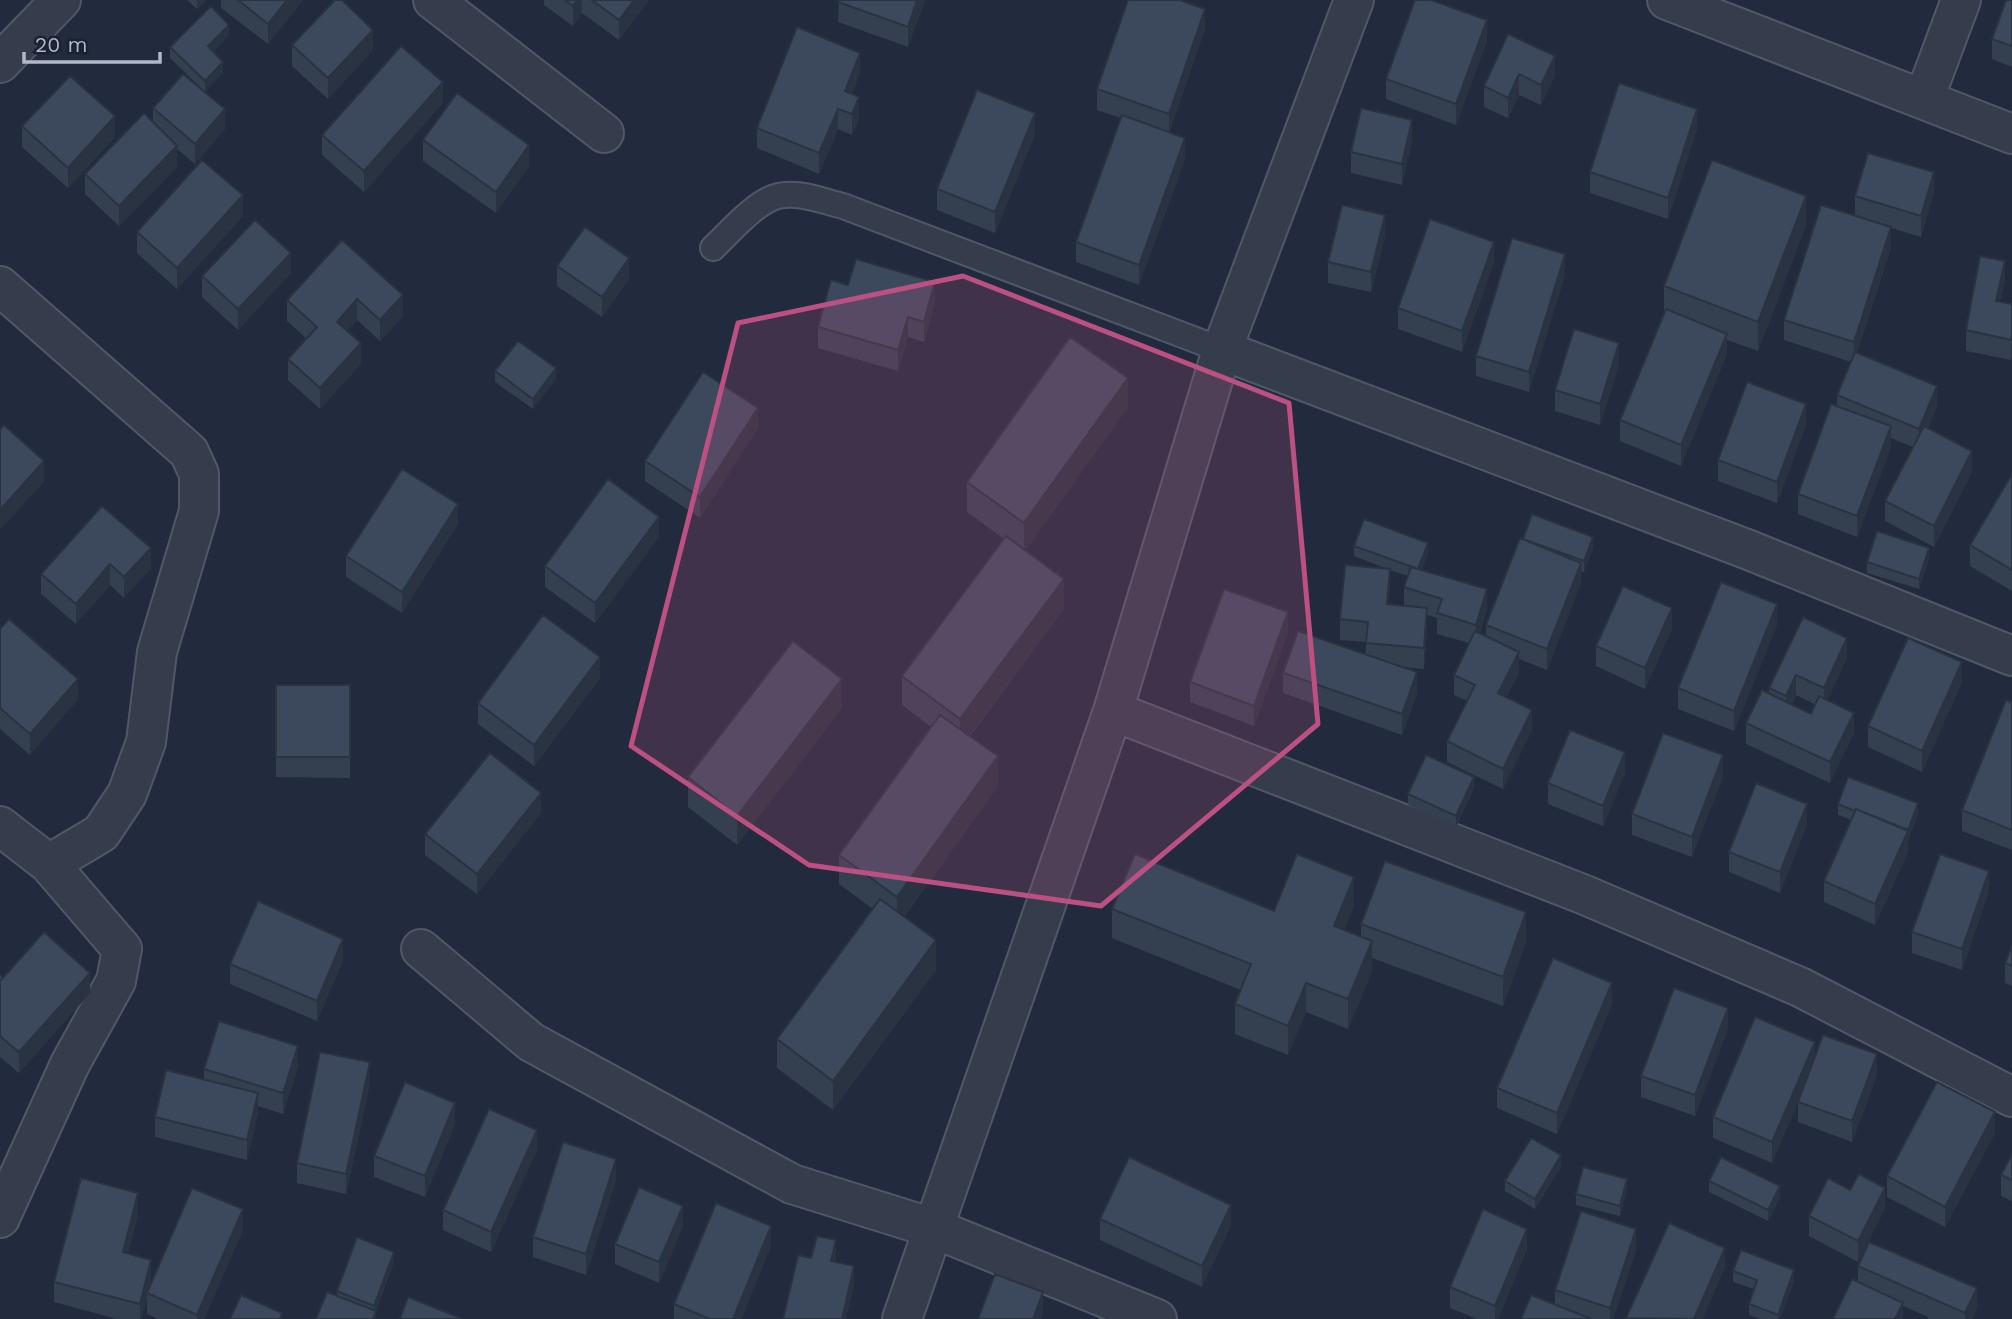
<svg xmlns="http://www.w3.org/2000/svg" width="2012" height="1319" viewBox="0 0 2012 1319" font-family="'Work Sans',sans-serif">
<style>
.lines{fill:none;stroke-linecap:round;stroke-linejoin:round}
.lane-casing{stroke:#505868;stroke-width:28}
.street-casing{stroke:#505868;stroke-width:42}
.lane{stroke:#353d4d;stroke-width:24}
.street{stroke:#353d4d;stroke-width:38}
.wall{fill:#343f50;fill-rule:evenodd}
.shaded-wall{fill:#2a3341}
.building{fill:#3c495d;stroke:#2a3341;stroke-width:2}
.marked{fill:#bc5082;fill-opacity:0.2;stroke:#bc5082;stroke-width:5;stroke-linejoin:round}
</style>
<rect width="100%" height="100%" fill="#212b3d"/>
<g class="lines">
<g class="lane-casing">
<path id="lane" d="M713,248C730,232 755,202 778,196C798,191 823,201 843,206L1222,350"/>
</g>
<g class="street-casing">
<path id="street" d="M433,0L604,133
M1667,0L2012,134
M0,63L61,0
M1924,99L1961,0
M0,286L189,452L199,474V511L157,652L146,742L127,794L101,833L49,864
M1222,350L1749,550L2012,656
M1113,711L1585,895L1800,987L2012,1097
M0,826L49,864L122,949L116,981L70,1064L0,1218
M421,949L531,1042L792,1184L933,1228L1157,1319
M902,1319L1113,711L1222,350L1354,0"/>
</g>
<use href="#lane" class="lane"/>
<use href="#street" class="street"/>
</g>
<path class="wall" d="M187,0H206L197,9Z
M221,0H303L268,44L221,8Z
M544,0H649L619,40L582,13L573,26L544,5Z
M839,0H925L908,47L838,22Z
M2012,0V67L1992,59V39Z
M1205,29L1169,133L1185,159L1139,285L1076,262V242L1121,118L1097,110V89Z
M229,35L213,52L223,72L205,92L170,58V47Z
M1487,41L1456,125L1386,99V79Z
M292,45L373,50L328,99L292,66Z
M1555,56V76L1541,105L1519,95L1508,118L1484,107V86Z
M860,73L852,94L859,118L852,135L838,129L819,174L757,148V128Z
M443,103L364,192L322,155V135Z
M153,108L225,129L195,164L177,149V167L119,226L85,194V174L153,122Z
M22,126L115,137L68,188L22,147Z
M1697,129L1668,219L1590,193V172Z
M1035,134L995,233L937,210V189Z
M423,140L529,166L496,213L423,161Z
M1412,141L1402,185L1351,173V152Z
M1934,193L1921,237L1891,228V248L1857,353L1937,406L1928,428L1972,472L1934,547L1885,521V501L1913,447L1891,438V447L1857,537L1798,514V494L1837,406V395L1851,362L1784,340V320L1855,216V196Z
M243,216L177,289L137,253V232Z
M1806,225L1758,351L1727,340V354L1681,466L1620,441V420L1664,312V286Z
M1385,236L1371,292L1328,283V262Z
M342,240L403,316L380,341L357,320L347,331L361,364L320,409L288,380V359L306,338L287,321V300Z
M1494,262L1462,352L1398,329V308Z
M557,266L629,279L602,317L557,286Z
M291,273L238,330L202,297V276Z
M1565,275L1529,392L1476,376V356Z
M2005,282L2000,301L2012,304L2011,360L1966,351V330Z
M848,285L935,303L924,342L908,337L898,371L818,348V327Z
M1619,364L1600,425L1555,411V390Z
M495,371L556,379L533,409L495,382Z
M1128,407L1025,551L1064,609L970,736L998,786L904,917L936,970L833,1110L777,1068V1039L873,909L839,884V855L931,727L902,705V676L1004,539L967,512V482Z
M1806,425L1777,503L1718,481V460Z
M758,428L700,518L645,481V461Z
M2012,474V591L1970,566V545Z
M102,506L151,568L124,598L110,585L76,624L41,594V574Z
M458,524L402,613L346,577V556Z
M659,537L595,623L545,587V566Z
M1523,540L1593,548L1584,572L1581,571V583L1547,670L1519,659V673L1506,697L1532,730L1503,789L1447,762V741L1467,701L1454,695V675L1469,643L1437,634V618L1427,615V629L1424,669L1401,667L1417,693L1402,735L1283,693V673L1366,655V642L1340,640V619L1387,569L1354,556V546L1428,553L1422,570L1487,609L1480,633L1486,636V625ZM1390,570L1408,576L1404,587V606L1389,605Z
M1929,559L1919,589L1867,573V562Z
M1803,617L1847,658L1827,700L1854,733L1830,783L1746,744V723L1769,694V688ZM1796,695L1816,705L1811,714L1792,704Z
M1777,625L1734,731L1678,709V688Z
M0,629L78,699L30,755L0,729Z
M1672,629L1645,689L1596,666V646Z
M1288,633L1254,726L1190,702V682Z
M600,678L534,766L478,724V703Z
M1962,682L1922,772L1868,747V726Z
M276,685H350V778L276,777Z
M2012,703V850L1962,831V810Z
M842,708L737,845L688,807V777Z
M1625,773L1603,826L1548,804V783Z
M1723,776L1692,857L1632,835V814Z
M1474,788L1456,827L1408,805V794Z
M1838,804L1918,814L1908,840V852L1875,925L1824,902V881L1851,820L1838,815Z
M541,813L477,894L425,855V834Z
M1807,824L1780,893L1729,872V852Z
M1989,891L1962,970L1912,953V932Z
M1354,906L1344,930L1361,937V924L1526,942L1503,1006L1372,958V971L1348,1029L1306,1012L1288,1055L1235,1034V1004L1241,990L1112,938V909L1274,911Z
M2012,946V986L2005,983V963Z
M343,960L317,1021L230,984V964Z
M0,975L3,978L90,993L19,1073L0,1057Z
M1612,1004L1557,1134L1497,1108V1088Z
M1728,1029L1695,1116L1641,1097V1076Z
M1815,1056L1877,1075L1852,1142L1798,1122V1102L1772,1163L1713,1138V1117Z
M298,1067L283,1114L258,1106V1114L247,1160L155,1137V1117L204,1080V1069Z
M370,1083L346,1194L297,1183V1163Z
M455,1124L425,1197L374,1177V1156Z
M1995,1133L1945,1227L1887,1197V1176Z
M537,1150L491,1252L443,1230V1210Z
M2012,1154V1201L2001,1196V1175Z
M1561,1166L1535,1209L1505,1191V1181Z
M616,1180L586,1275L533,1257V1237Z
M1709,1181L1780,1197L1768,1221L1709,1192Z
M1627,1189L1620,1216L1576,1205V1194Z
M1850,1190L1885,1208L1858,1262L1809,1236V1216Z
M138,1214L128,1253L151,1280L150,1286L243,1230L204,1319H158L147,1314V1298L141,1319H117L54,1302V1282Z
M1100,1219L1231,1225L1202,1287L1100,1240Z
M683,1226L659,1283L615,1264V1244Z
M771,1246L741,1319H674V1304Z
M1527,1249L1498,1319H1477L1450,1308V1287Z
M1636,1250L1613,1319H1521L1555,1305V1290Z
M394,1262L376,1311V1319L337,1296V1291Z
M1858,1266L1977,1308L1972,1319H1927L1928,1317L1903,1306V1319L1858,1282Z
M1733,1271L1794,1281L1780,1319H1760L1749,1315V1304L1754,1289L1733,1282Z"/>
<path class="shaded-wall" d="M197,0H206L197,9Z
M287,0H303L268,44V24Z
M577,0H582V13L573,26V6Z
M634,0H649L619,40V20Z
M917,0H925L908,47V27Z
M1205,9V29L1169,134V114Z
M1487,20V41L1456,125V104Z
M229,25V35L208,57V46Z
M373,30V50L328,99V78Z
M860,53V73L845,112V91Z
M1555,56V76L1541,105V85Z
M223,62V72L205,92V81Z
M1519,74V95L1508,118V98Z
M443,82V103L364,192V171Z
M859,97V118L852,135V114Z
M225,109V129L195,164V144Z
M838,109V129L819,174V153Z
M1697,109V129L1668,219V198Z
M1035,113V134L995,233V212Z
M115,116V137L68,188V168Z
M1412,120V141L1402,185V164Z
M1185,138V159L1139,285V265Z
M529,145V166L496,213V192Z
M177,146V167L119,226V206Z
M1934,172V193L1921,237V216Z
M243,195V216L177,289V268Z
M1806,196V225L1758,351V322Z
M1385,215V236L1371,292V272Z
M1891,227V248L1854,363V342Z
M1494,242V262L1462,352V331Z
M291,253V273L238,330V309Z
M1565,254V275L1529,392V372Z
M629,258V279L602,317V297Z
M2005,261V282L1996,321V301Z
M935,282V303L924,342V322Z
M403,295V316L380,341V320Z
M357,299V320L337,342V322Z
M908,317V337L898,371V350Z
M1727,334V354L1681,466V445Z
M2012,334V354L2011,360V340Z
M361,343V364L320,409V388Z
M1619,343V364L1600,425V404Z
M556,368V379L533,409V399Z
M1128,378V407L1024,553V523Z
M1937,386V406L1919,449V429Z
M1806,404V425L1777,503V482Z
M758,408V428L700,518V497Z
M1891,426V447L1857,537V516Z
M1972,451V472L1934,547V526Z
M44,461V482L0,530V510Z
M458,504V524L402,613V592Z
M659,517V537L595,623V603Z
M1593,537V548L1584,572V561Z
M1428,543V553L1418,580V570Z
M151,548V568L124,598V577Z
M1929,548V559L1919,589V579Z
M1581,563V583L1547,670V649Z
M110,564V585L76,624V604Z
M1390,569V590L1387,625V604Z
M1064,579V609L960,748V719Z
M1487,589V609L1476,645V625Z
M1777,604V625L1734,731V711Z
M1427,608V629L1424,669V648Z
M1672,608V629L1645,689V668Z
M1288,612V633L1254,726V706Z
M1847,638V658L1824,709V688Z
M1519,652V673L1498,714V693Z
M600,657V678L534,766V745Z
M1962,662V682L1922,772V751Z
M1417,672V693L1402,735V714Z
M1796,675V695L1786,716V696Z
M78,679V699L30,755V734Z
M842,679V708L737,845V816Z
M1532,710V730L1503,789V769Z
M1854,713V733L1830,783V762Z
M1625,752V773L1603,826V806Z
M1723,755V776L1692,857V837Z
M998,756V786L897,926V897Z
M1474,777V788L1456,827V816Z
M541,793V813L477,894V874Z
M1918,803V814L1908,840V830Z
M1807,804V824L1780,893V872Z
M1908,831V852L1875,925V904Z
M1989,871V891L1962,970V949Z
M1354,877V906L1334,956V926Z
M1526,912V942L1503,1006V977Z
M343,939V960L317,1021V1001Z
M936,940V970L833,1110V1081Z
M1372,941V971L1348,1029V999Z
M90,973V993L19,1073V1052Z
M1306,983V1012L1288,1055V1026Z
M1612,983V1004L1557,1134V1113Z
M1728,1008V1029L1695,1116V1095Z
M1815,1042V1062L1772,1163V1142Z
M298,1046V1067L283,1114V1093Z
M1877,1054V1075L1852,1142V1121Z
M370,1062V1083L346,1194V1174Z
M258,1093V1114L247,1160V1140Z
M455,1103V1124L425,1197V1176Z
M1995,1112V1133L1945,1227V1207Z
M537,1130V1150L491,1252V1232Z
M1561,1155V1166L1535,1209V1199Z
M616,1159V1180L586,1275V1254Z
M1627,1179V1189L1620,1216V1206Z
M1780,1186V1197L1768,1221V1210Z
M1885,1188V1208L1858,1262V1241Z
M138,1193V1214L123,1273V1252Z
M1231,1205V1225L1202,1287V1266Z
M683,1206V1226L659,1283V1262Z
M243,1209V1230L204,1319H197V1315Z
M771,1226V1246L741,1319H733Z
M1527,1229V1249L1498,1319H1495V1306Z
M1636,1229V1250L1613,1319H1610V1308Z
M836,1240V1260L831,1282V1261Z
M1725,1248V1268L1703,1319H1694Z
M394,1252V1262L376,1311V1319H373L374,1306Z
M151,1260V1280L148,1294L147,1293V1298L141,1319H140V1304Z
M854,1266V1287L846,1319H842Z
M1794,1270V1281L1780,1319H1778V1315Z
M1977,1288V1308L1972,1319H1965V1313Z
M1043,1292V1313L1041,1319H1033Z
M1903,1303V1319H1895Z"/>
<path class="building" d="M238,0H287L268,24Z
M335,0H342L373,30L328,78L292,45Z
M565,0H577L573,6Z
M592,0H634L619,20Z
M839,0H917L908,27L838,2Z
M1128,0H1180L1205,9L1169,114L1097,89Z
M1415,0H1431L1487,20L1456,104L1386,79Z
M2006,0H2012V46L1992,39Z
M211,6L229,25L208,46L223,62L205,81L170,47Z
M797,27L860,53L845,91L859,97L852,114L838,109L819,153L757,128Z
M1508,34L1555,56L1541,85L1519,74L1508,98L1484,86Z
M401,46L443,82L364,171L322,135Z
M183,74L225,109L195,144L153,108Z
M70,76L115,116L68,168L22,126Z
M1619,83L1697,109L1668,198L1590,172Z
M977,90L1035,113L995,212L937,189Z
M457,93L529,145L496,192L423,140Z
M1361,108L1412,120L1402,164L1351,152Z
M144,113L177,146L119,206L85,174Z
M1122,115L1185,138L1139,265L1076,242Z
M1868,153L1934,172L1921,216L1855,196Z
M202,160L243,195L177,268L137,232Z
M1712,160L1806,196L1758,322L1664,286Z
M1342,205L1385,215L1371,272L1328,262Z
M1821,205L1891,227L1854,342L1784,320Z
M1430,219L1494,242L1462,331L1398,308Z
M255,220L291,253L238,309L202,276Z
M585,227L629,258L602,297L557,266Z
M1512,238L1565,254L1529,372L1476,356Z
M342,240L403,295L380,320L357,299L337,322L361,343L320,388L288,359L317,327L287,300Z
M1980,256L2005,261L1996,301L2012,304V334L2011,340L1966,330Z
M856,259L935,282L924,322L908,317L898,350L818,327L831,280L848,285Z
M1666,309L1727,334L1681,445L1620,420Z
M1574,329L1619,343L1600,404L1555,390Z
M1070,337L1128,378L1024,523L967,482Z
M518,341L556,368L533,399L495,371Z
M1855,352L1937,386L1919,429L1837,395Z
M703,372L758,408L700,497L645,461Z
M1747,382L1806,404L1777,482L1718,460Z
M1831,404L1891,426L1857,516L1798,494Z
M4,425L44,461L0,510V429Z
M1924,426L1972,451L1934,526L1885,501Z
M402,469L458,504L402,592L346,556Z
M2012,474V570L1970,545Z
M608,479L659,517L595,603L545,566Z
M102,506L151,548L124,577L110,564L76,604L41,574Z
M1532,514L1593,537L1584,561L1523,539Z
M1364,519L1428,543L1418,569L1354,546Z
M1877,531L1929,548L1919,579L1867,562Z
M1006,536L1064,579L960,719L902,676Z
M1520,538L1581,563L1547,649L1486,625Z
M1345,565L1390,569L1387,604L1427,608L1424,648L1366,643L1368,622L1340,619Z
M1411,567L1487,589L1476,625L1437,613L1442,599L1404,587Z
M1721,582L1777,604L1734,711L1678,688Z
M1623,586L1672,608L1645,668L1596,646Z
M1224,589L1288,612L1254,706L1190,682Z
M543,615L600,657L534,745L478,703Z
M1803,617L1847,638L1824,688L1796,675L1786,696L1769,688Z
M9,619L78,679L30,734L0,708V629Z
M1298,631L1417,672L1402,714L1283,673Z
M1475,631L1519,652L1498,693L1532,710L1503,769L1447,741L1475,685L1454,675Z
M1908,638L1962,662L1922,751L1868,726Z
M793,641L842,679L737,816L688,777Z
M276,685H350V757H276Z
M1762,690L1811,714L1819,696L1854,713L1830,762L1746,723Z
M2006,700L2012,703V830L1962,810Z
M940,715L998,756L897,897L839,855Z
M1570,730L1625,752L1603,806L1548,783Z
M1663,733L1723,755L1692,837L1632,814Z
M490,753L541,793L477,874L425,834Z
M1426,755L1474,777L1456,816L1408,794Z
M1848,777L1918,803L1908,830L1856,809L1855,811L1838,804Z
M1756,783L1807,804L1780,872L1729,852Z
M1856,809L1908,831L1875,904L1824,881Z
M1135,854L1274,911L1297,854L1354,877L1334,926L1372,941L1348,999L1306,983L1288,1026L1235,1004L1251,964L1112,909Z
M1940,854L1989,871L1962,949L1912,932Z
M1385,861L1526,912L1503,977L1361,924Z
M880,899L936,940L833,1081L777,1039Z
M258,901L343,939L317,1001L230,964Z
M44,932L90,973L19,1052L0,1036V981Z
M2012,946V966L2005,963Z
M1553,958L1612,983L1557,1113L1497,1088Z
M1674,988L1728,1008L1695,1095L1641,1076Z
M1755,1017L1815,1042L1772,1142L1713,1117Z
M219,1021L298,1046L283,1093L204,1069Z
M1823,1035L1877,1054L1852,1121L1798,1102Z
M320,1052L370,1062L346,1174L297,1163Z
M166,1070L258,1093L247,1140L155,1117Z
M405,1082L455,1103L425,1176L374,1156Z
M1937,1082L1995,1112L1945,1207L1887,1176Z
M489,1109L537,1130L491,1232L443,1210Z
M1531,1138L1561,1155L1535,1199L1505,1181Z
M563,1142L616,1159L586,1254L533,1237Z
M2012,1154V1180L2001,1175Z
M1129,1157L1231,1205L1202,1266L1100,1219Z
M1721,1157L1780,1186L1768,1210L1709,1181Z
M1583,1167L1627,1179L1620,1206L1576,1194Z
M1859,1174L1885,1188L1858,1241L1809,1216L1828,1178L1850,1190Z
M81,1178L138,1193L123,1252L151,1260L140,1304L54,1282Z
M639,1187L683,1206L659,1262L615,1244Z
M192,1188L243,1209L197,1315L147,1293Z
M716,1203L771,1226L733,1319H710L674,1304Z
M1483,1209L1527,1229L1495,1306L1450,1287Z
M1581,1211L1636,1229L1610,1308L1555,1290Z
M1669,1223L1725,1248L1694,1319L1626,1318Z
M817,1236L836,1240L831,1261L854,1266L842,1319H783L798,1255L811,1258Z
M357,1237L394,1252L374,1306L337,1291Z
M1869,1242L1977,1288L1965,1313L1858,1266Z
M1741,1250L1794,1270L1778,1315L1749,1304L1757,1280L1733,1271Z
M995,1274L1043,1292L1033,1319H978Z
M1852,1279L1903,1303L1895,1319H1833Z
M327,1292L376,1311L373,1319H316Z
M241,1295L282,1313L280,1319H230Z
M1531,1295L1591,1319H1521Z
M408,1297L463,1319H400Z"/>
<path class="marked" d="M963,276L1289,403L1318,724L1101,906L809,865L631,746L738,323Z"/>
<path d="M24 52v10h136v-10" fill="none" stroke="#b0b8c9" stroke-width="3.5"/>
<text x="35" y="52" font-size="21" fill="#b0b8c9" stroke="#1a2232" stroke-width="5" paint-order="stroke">20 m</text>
</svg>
